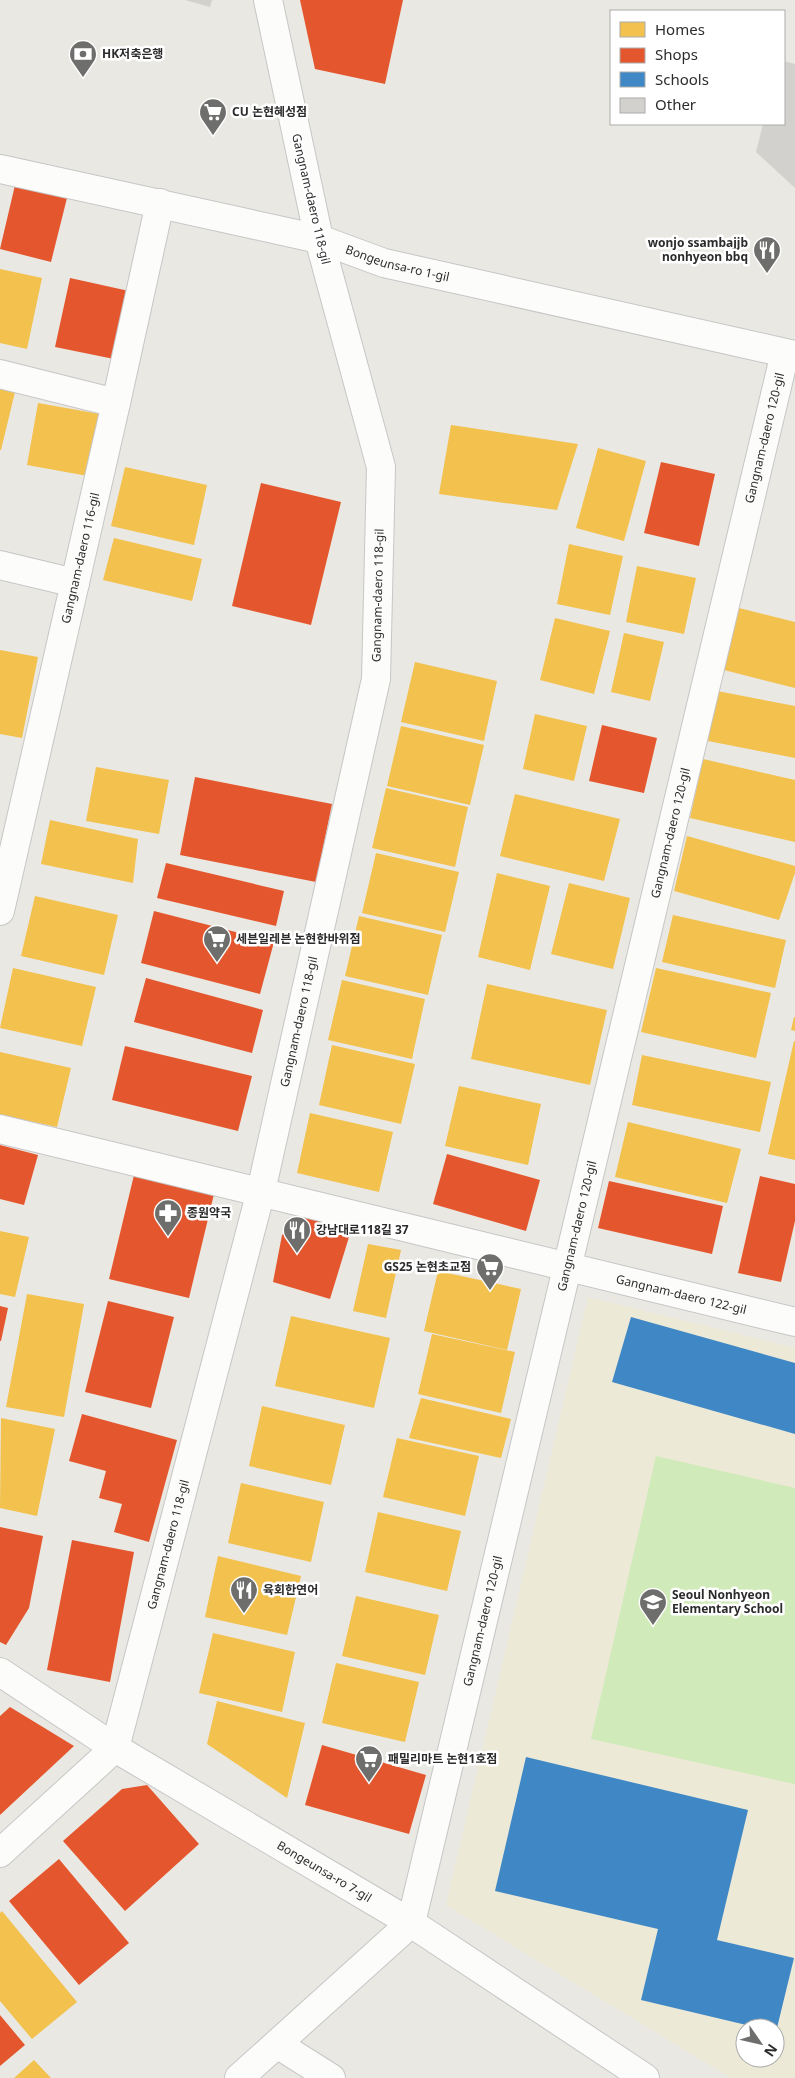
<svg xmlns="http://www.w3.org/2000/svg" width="795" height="2078" viewBox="0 0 795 2078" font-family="'Noto Sans','Noto Sans KR',sans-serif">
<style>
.education{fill:#ede9d7;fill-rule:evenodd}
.pitch{fill:#d0eab9}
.homes{fill:#f2c14e}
.shops{fill:#e4572e}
.schools{fill:#3f88c5}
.building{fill:#d3d1cd}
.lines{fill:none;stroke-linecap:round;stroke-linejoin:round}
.minor-casing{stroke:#c7c6c7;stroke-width:30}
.minor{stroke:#fcfcfb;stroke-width:28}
.labels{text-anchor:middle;stroke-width:5;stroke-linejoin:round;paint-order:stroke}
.poi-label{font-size:12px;font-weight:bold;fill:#2c2c2c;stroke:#fff;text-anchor:start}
.street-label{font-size:12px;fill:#2c2c2c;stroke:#fff}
</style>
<rect width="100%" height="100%" fill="#eae8e2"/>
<path class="education" d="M588,1297L795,1348V2078H731L446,1905ZM745,2028H775V2058H745Z"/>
<path class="pitch" d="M656,1456L795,1488V1784L591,1739Z"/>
<path class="homes" d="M0,269L42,278L27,349L0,343Z
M0,388L15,392L1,450H0Z
M38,403L100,414L88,476L27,465Z
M451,425L578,444L557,510L439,494Z
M598,448L646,461L624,541L576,528Z
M125,467L207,485L194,545L111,526Z
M114,538L202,559L192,601L103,580Z
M569,544L623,556L610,615L557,604Z
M637,566L696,578L684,634L626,622Z
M735,607L795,622V688L720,669Z
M555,618L610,631L594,694L540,680Z
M624,633L664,642L650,701L611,692Z
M0,650L38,657L22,738L0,734Z
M415,662L497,681L484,741L401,722Z
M717,691L795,706V758L708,741Z
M535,714L587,726L574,781L523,769Z
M401,726L484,745L470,805L387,786Z
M703,759L795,780V842L690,818Z
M96,767L169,780L159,834L86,821Z
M386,788L468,807L455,867L372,848Z
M515,794L620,819L604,881L500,856Z
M50,820L138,839L133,883L41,864Z
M687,836L795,866V873L779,920L674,891Z
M376,853L459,872L445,932L362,913Z
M497,873L550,886L530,970L478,957Z
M569,883L630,898L613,969L551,954Z
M35,896L118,915L104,975L21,956Z
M673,915L786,940L775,988L662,962Z
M359,916L442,935L428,995L345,976Z
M13,968L96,987L82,1046L0,1028Z
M656,968L771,993L756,1058L641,1032Z
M342,980L425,999L412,1059L328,1040Z
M487,984L607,1010L590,1085L471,1059Z
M794,1017H795V1031L791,1030Z
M794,1041H795V1160L768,1154Z
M332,1045L415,1064L401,1124L319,1105Z
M0,1052L71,1068L57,1127L0,1115Z
M642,1055L771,1082L760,1132L632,1105Z
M459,1086L541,1104L528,1165L445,1146Z
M310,1113L393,1132L379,1192L297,1173Z
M628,1122L741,1149L727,1203L615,1177Z
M0,1231L29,1237L15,1297L0,1294Z
M368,1244L401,1250L386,1318L353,1311Z
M438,1271L521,1289L507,1350L424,1331Z
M27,1294L84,1304L64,1417L6,1407Z
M291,1316L390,1338L374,1408L275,1386Z
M432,1334L515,1352L501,1413L418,1394Z
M421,1398L511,1419L501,1458L409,1438Z
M262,1406L345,1425L331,1485L249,1466Z
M1,1418L55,1429L37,1516L0,1508Z
M397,1438L479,1456L465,1516L383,1497Z
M241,1483L324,1502L311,1562L228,1543Z
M378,1512L461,1531L447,1591L365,1572Z
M218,1556L301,1576L287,1635L205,1617Z
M356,1596L439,1615L425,1675L342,1656Z
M213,1633L295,1652L282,1712L199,1693Z
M336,1663L419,1682L405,1742L322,1723Z
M217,1701L305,1723L287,1798L207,1744Z
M2,1911L77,2002L32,2039L0,2001V1913Z
M34,2060L51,2078H14Z"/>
<path class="shops" d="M300,0H403L385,84L315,69Z
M15,185L67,198L51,262L0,249Z
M70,278L129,291L114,359L55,347Z
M661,462L715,474L699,546L644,533Z
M261,483L341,502L311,625L232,606Z
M602,725L657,738L644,793L589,781Z
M195,777L332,804L316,882L180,855Z
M166,863L284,891L276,926L157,898Z
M154,911L274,942L260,994L141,963Z
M146,978L263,1010L252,1053L134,1022Z
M125,1046L252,1076L238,1131L112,1100Z
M0,1145L38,1155L24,1205L0,1199Z
M447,1154L540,1180L526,1231L433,1204Z
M134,1175L214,1194L189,1298L109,1279Z
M760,1176L795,1184V1221L781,1282L738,1273Z
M609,1181L723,1206L712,1254L598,1228Z
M309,1215L353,1224L330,1299L273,1282L282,1235Z
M108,1301L174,1317L151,1408L85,1392Z
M0,1306L8,1308L1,1341H0Z
M82,1414L177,1440L149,1542L114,1532L122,1504L99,1498L106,1471L69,1461Z
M0,1527L43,1536L29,1608L6,1645L0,1642Z
M72,1540L134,1552L110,1682L47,1670Z
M10,1707L74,1746L0,1815V1716Z
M322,1745L426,1775L409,1834L305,1805Z
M147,1785L199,1844L125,1911L63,1841L122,1789Z
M59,1859L129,1943L79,1985L9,1901Z
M0,2015L25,2045L0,2066Z"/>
<path class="schools" d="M631,1317L795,1363V1434L612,1382Z
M526,1757L748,1810L717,1940L794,1958L776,2032L775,2028H759L641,2000L658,1929L495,1891Z"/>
<path class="building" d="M185,0H212L210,7Z
M784,61L795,64V188L756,152L763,124H784Z"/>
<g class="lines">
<g class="minor-casing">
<g id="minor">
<path id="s1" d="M0,169L319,239L384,263L795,355"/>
<path d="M0,374L116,403"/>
<path d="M0,565L75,583"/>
<path id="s2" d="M0,911L116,403L160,203"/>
<path id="s3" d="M0,1129C265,1192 530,1259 795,1322"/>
<path id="s4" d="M0,1672L115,1748L411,1923L645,2078"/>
<path id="s5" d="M0,1853L115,1748L261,1191L376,679L381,467L319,239L268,0"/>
<path d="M277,2044L331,2078"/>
<path id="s6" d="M239,2078L411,1923L785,353"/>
</g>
</g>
<use href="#minor" class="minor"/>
</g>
<defs>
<g id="bank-pin" transform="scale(1.4375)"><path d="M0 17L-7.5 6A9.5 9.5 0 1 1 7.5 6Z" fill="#6e6e6c" stroke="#fff"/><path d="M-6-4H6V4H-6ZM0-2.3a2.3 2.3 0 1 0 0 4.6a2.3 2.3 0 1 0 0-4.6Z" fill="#fff"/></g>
<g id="supermarket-pin" transform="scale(1.4375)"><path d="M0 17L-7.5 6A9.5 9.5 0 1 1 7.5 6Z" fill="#6e6e6c" stroke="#fff"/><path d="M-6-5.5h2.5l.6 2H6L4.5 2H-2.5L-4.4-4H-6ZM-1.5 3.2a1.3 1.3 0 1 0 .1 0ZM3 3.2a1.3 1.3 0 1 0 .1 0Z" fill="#fff"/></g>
<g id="restaurant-pin" transform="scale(1.4375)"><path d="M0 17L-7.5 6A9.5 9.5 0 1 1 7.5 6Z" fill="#6e6e6c" stroke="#fff"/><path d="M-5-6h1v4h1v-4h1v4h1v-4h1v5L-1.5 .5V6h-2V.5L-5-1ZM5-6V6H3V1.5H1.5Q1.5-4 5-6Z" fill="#fff"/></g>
<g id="pharmacy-pin" transform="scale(1.4375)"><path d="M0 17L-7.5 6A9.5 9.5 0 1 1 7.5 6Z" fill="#6e6e6c" stroke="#fff"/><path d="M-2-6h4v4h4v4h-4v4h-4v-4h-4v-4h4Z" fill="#fff"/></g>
<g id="school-pin" transform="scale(1.4375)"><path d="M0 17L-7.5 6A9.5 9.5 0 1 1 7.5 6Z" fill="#6e6e6c" stroke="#fff"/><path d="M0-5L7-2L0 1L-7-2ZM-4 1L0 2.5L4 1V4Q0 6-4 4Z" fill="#fff"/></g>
</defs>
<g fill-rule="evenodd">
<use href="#bank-pin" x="83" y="54"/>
<use href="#supermarket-pin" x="213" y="112"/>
<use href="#restaurant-pin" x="767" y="250"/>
<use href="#supermarket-pin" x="217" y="939"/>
<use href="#pharmacy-pin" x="168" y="1213"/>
<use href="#restaurant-pin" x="297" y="1230"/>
<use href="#supermarket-pin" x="490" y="1267"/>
<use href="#restaurant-pin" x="244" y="1590"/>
<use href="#school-pin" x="653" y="1602"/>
<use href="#supermarket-pin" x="369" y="1759"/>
</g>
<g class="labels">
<g class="poi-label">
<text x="102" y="58">HK저축은행</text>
<text x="232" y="116">CU 논현혜성점</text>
<text x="748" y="247" text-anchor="end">wonjo ssambajjb<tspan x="748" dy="14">nonhyeon bbq</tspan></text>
<text x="236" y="943">세븐일레븐 논현한바위점</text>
<text x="187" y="1217">종원약국</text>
<text x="316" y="1234">강남대로118길 37</text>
<text x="471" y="1271" text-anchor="end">GS25 논현초교점</text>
<text x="263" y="1594">육회한연어</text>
<text x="672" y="1599">Seoul Nonhyeon<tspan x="672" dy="14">Elementary School</tspan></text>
<text x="388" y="1763">패밀리마트 논현1호점</text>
</g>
<g class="street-label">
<text transform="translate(311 199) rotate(77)" y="4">Gangnam-daero 118-gil</text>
<text dy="4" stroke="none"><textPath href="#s1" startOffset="409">Bongeunsa-ro 1-gil</textPath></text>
<text dy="4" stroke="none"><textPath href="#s6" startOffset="1758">Gangnam-daero 120-gil</textPath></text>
<text dy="4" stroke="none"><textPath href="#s2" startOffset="362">Gangnam-daero 116-gil</textPath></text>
<text dy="4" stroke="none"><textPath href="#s5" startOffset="1340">Gangnam-daero 118-gil</textPath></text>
<text dy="4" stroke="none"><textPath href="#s6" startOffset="1352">Gangnam-daero 120-gil</textPath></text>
<text dy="4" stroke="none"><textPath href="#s5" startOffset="905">Gangnam-daero 118-gil</textPath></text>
<text dy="4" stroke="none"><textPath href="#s6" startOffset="948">Gangnam-daero 120-gil</textPath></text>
<text dy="4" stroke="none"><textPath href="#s3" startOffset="701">Gangnam-daero 122-gil</textPath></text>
<text dy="4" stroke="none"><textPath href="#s5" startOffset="366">Gangnam-daero 118-gil</textPath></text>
<text dy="4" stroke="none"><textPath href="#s6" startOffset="542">Gangnam-daero 120-gil</textPath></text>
<text dy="4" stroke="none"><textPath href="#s4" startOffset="381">Bongeunsa-ro 7-gil</textPath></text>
</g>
</g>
<rect x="610" y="10" width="175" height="115" fill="#ffffff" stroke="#ababab"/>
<rect x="620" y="22" width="25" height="15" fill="#f2c14e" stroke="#ababab"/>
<text x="655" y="35" font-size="15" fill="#2c2c2c">Homes</text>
<rect x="620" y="48" width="25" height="15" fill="#e4572e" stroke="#ababab"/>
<text x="655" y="60" font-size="15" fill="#2c2c2c">Shops</text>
<rect x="620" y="72" width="25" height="15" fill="#3f88c5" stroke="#ababab"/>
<text x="655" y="85" font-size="15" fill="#2c2c2c">Schools</text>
<rect x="620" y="98" width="25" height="15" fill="#d3d1cd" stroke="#ababab"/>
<text x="655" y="110" font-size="15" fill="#2c2c2c">Other</text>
<g transform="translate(760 2043) rotate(124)"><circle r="24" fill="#ffffff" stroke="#ababab"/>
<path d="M0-4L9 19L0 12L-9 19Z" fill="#6e6e6c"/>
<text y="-8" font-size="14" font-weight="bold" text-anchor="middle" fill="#2c2c2c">N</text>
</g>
</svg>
